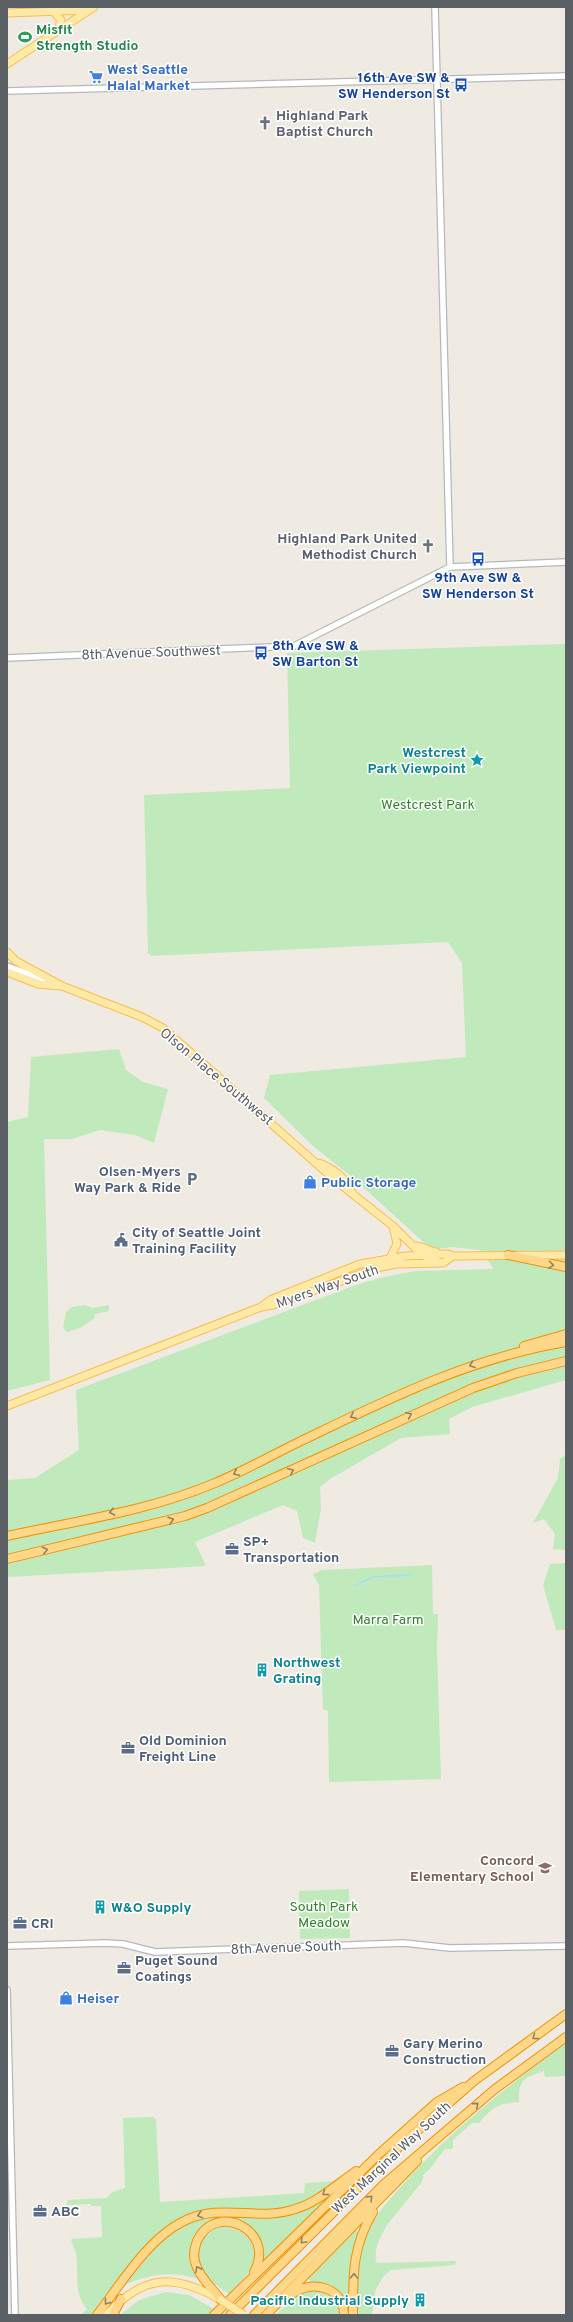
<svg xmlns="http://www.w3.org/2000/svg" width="573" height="2322" viewBox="0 0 573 2322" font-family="Overpass,sans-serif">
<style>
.green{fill:#c0e9bc}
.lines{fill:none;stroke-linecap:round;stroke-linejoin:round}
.stream{stroke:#a2dfff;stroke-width:1.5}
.minor-casing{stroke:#b5b9be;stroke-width:8}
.major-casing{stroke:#fdbc4d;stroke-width:9}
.highway-casing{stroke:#f19100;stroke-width:10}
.minor{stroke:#fff;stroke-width:5.5}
.major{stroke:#ffe9a7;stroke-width:7}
.highway{stroke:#ffd789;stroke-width:8}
.major-bridge-casing{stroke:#fdbc4d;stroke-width:9;stroke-linecap:butt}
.major-bridge{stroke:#ffe9a7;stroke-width:7}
.oneway{stroke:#8c846f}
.labels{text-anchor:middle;stroke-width:3;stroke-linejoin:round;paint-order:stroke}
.leisure-label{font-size:14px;font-weight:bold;fill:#27864d;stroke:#fff;text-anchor:start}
.shop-label{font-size:14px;font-weight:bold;fill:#366cbe;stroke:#fff;text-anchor:start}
.transit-label{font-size:14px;font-weight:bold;fill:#164399;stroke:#fff;text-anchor:end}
.worship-label{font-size:14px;font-weight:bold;fill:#5b616d;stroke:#fff;text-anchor:start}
.street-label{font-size:14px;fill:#5a6064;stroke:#fff}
.culture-label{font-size:14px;font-weight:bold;fill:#0d838f;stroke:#fff;text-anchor:end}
.park-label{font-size:14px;fill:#30822d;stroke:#fff}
.service-label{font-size:14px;font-weight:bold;fill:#4e5e75;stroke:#fff;text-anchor:start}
.education-label{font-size:14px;font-weight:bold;fill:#785e54;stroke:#fff;text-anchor:end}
</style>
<rect width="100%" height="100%" fill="#efebe2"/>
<path class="green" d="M566,644V1380L472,1407L449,1419L450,1434L401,1438L330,1479L320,1487L321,1508L315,1543L303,1538L297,1511L283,1505L195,1542L206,1566L7,1577V1480L35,1478L79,1450L76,1390L356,1285L380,1278L415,1271L494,1269L480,1250L452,1247L432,1250L352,1177L313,1146L264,1098L270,1075L466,1057L462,963L448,942L151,956V954H148L144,795L290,788L287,653Z
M119,1049L126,1070L143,1082L168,1089L154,1143L135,1135L100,1130L72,1139H44L50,1380L7,1391V1122L28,1117L31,1057Z
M85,1305L93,1308L109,1305V1311L95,1314V1318L80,1328L67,1332L63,1328L66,1312L72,1307Z
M566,1455L565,1550L553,1549L555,1534L544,1519L533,1523L558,1478L560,1459Z
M566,1563V1630H556L543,1585L550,1564Z
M432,1565L433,1614H438L437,1650L441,1779L329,1782L328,1711L323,1709L319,1585L313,1574L322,1570Z
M349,1889L350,1938L300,1939L299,1891Z
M566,2043V2076L545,2077L544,2071C524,2078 518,2079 519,2102C497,2104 494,2106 479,2123H472L453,2140V2149H445C437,2158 433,2167 424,2174L422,2182L387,2225C381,2234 372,2253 377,2263L456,2261L455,2265L391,2270L383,2277L375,2291L372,2315H358C358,2291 355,2266 363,2243C369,2222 384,2206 398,2190C446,2134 506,2087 566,2043Z
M153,2117L156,2119L160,2202L304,2193L305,2183L337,2181C315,2198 293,2211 265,2210C244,2210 223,2205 202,2210C154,2222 120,2279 91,2315H81L87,2309C73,2293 79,2273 76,2253C75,2248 72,2245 71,2239L102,2237L101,2206H91V2204L66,2205L68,2200L107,2198L112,2192L125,2188L123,2118Z
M335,2193L260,2267L262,2253L237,2221L200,2231C187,2246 188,2264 199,2279C173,2271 150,2273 125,2285C143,2263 161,2237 187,2224C216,2210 247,2221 277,2218C299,2215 317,2206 335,2193Z
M221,2227C244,2227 262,2245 251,2268C246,2278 236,2286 229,2294C221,2288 210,2282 204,2274C190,2257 200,2232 221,2227Z
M356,2230L359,2234L350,2266V2315H347L344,2302L310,2282L309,2278Z
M315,2290C330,2293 337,2300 341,2315H275L298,2295Z
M166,2292L189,2295L214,2309L209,2315H120L139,2300Z"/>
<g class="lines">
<path class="stream" d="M356,1585L373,1577L410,1575"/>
<g class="minor-casing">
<path id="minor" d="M435,7L450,567
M7,91L566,76
M7,658L294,646L450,567L566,562
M7,966L48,981
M7,1946L106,1943L123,1944L155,1952L404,1943L450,1948L566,1946
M7,1990L15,2315"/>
</g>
<g class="major-casing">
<path id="major" d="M53,11L61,20L58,30
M7,13L89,10
M7,64L94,7
M7,952L16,961L62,986L142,1017L163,1028L335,1180L393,1226L419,1252L431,1260L443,1263
M7,972L38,984L60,986
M319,1163C333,1168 346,1178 352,1192
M414,1246C422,1245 428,1251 436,1252
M448,1254L453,1256L566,1255
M390,1258L397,1244L393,1226
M261,1307L270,1300L360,1264L406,1256L447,1254
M7,1406L261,1307L273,1305L381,1267L397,1264L443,1263L453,1256
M106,2315C143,2275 173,2273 219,2299"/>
</g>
<g class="highway-casing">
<path id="highway" d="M508,1255L566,1267
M524,1346L566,1334
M7,1536C76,1521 149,1511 215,1483C244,1471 272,1455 301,1441C388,1399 470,1358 566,1342
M7,1559L185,1516L207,1508L473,1388L517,1373L566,1361
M292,2294C312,2279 344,2287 344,2315
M221,2300C213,2289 200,2278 196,2265C193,2258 194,2249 197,2241C216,2200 277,2231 254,2272
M97,2315C120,2285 148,2239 182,2222C220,2202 255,2221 292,2210C316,2204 336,2185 356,2171
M113,2315L121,2299
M214,2315L379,2154L437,2102L463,2087
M230,2315L400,2146L474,2081L566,2014
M254,2315L384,2184L495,2089L566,2037
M266,2315L417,2161
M353,2315C353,2276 352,2247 373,2212"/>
</g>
<use href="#minor" class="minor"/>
<use href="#major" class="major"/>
<use href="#highway" class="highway"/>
<g class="major-bridge-casing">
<path id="major-bridge" d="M221,2300L244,2315"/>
</g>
<use href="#major-bridge" class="major-bridge"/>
</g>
<defs><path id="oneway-chevron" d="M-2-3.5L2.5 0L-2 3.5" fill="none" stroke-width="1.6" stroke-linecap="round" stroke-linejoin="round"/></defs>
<g class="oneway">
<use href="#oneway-chevron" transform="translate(551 1265) rotate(8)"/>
<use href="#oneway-chevron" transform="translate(472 1365) rotate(160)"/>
<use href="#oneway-chevron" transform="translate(409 1415) rotate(-23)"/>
<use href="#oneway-chevron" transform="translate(353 1416) rotate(154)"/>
<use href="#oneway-chevron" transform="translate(291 1471) rotate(-25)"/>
<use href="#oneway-chevron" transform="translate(236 1473) rotate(155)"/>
<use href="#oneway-chevron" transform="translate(112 1512) rotate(167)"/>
<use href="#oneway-chevron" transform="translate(171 1520) rotate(-16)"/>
<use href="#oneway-chevron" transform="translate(45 1550) rotate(-13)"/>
<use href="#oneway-chevron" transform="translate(535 2037) rotate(144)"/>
<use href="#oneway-chevron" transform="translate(476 2105) rotate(-40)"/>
<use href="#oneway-chevron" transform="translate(325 2193) rotate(144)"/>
<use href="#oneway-chevron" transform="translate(370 2198) rotate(-45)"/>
<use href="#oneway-chevron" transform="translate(200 2215) rotate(165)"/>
<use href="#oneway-chevron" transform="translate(303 2241) rotate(135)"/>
<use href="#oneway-chevron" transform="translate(198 2269) rotate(-117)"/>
<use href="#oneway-chevron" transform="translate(354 2276) rotate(-88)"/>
<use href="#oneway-chevron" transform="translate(107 2302) rotate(128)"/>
</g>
<defs>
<g id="stadium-bare" transform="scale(1.08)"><path d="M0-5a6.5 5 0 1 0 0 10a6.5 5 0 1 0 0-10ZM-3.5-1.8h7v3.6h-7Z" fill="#2e9e5b" stroke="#fff" stroke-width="2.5" paint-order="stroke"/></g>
<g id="supermarket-bare" transform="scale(1.08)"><path d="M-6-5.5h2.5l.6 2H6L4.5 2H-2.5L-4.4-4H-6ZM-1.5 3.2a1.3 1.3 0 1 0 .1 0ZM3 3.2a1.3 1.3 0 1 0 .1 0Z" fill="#3f7fe0" stroke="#fff" stroke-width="2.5" paint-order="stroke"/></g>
<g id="bus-bare" transform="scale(1.08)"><path d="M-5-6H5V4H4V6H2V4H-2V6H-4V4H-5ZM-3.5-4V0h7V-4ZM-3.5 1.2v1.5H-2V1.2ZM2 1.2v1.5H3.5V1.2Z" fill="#1a4fb4" stroke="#fff" stroke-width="2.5" paint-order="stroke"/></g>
<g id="church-bare" transform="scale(1.08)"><path d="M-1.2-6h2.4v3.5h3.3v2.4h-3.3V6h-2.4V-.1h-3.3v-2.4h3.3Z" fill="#6b7280" stroke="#fff" stroke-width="2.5" paint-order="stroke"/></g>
<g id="sight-bare" transform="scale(1.08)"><path d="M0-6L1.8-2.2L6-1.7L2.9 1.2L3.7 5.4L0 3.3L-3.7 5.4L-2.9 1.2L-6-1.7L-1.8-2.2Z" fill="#0f9aa8" stroke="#fff" stroke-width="2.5" paint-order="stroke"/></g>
<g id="parking-bare" transform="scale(1.08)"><path d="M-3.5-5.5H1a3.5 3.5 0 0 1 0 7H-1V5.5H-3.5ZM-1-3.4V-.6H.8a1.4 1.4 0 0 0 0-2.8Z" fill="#5c6f8a" stroke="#fff" stroke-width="2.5" paint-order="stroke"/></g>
<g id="shop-bare" transform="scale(1.08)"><path d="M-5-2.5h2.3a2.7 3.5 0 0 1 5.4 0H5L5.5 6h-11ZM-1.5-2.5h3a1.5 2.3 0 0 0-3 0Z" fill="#3f7fe0" stroke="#fff" stroke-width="2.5" paint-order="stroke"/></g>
<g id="civic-bare" transform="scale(1.08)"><path d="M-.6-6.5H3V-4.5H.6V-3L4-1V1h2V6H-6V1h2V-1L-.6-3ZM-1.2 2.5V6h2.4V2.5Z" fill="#5c6f8a" stroke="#fff" stroke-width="2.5" paint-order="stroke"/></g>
<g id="office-bare" transform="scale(1.08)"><path d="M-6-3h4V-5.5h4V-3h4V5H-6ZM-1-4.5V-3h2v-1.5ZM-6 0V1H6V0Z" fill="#5c6f8a" stroke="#fff" stroke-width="2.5" paint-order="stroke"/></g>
<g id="building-bare" transform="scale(1.08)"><path d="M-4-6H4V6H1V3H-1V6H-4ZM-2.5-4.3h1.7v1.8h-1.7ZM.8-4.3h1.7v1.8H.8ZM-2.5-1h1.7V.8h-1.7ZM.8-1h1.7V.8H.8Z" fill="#0f9aa8" stroke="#fff" stroke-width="2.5" paint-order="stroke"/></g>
<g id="school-bare" transform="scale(1.08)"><path d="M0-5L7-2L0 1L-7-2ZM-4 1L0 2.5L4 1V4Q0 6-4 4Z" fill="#8d6e63" stroke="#fff" stroke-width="2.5" paint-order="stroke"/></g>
</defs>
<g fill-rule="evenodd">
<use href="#stadium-bare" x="25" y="37"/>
<use href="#supermarket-bare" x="96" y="77"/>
<use href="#bus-bare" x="461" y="85"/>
<use href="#church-bare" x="265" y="123"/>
<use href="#church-bare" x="428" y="546"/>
<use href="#bus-bare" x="478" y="559"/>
<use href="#bus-bare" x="261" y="653"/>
<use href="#sight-bare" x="477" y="760"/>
<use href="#parking-bare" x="192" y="1179"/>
<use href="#shop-bare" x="310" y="1182"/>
<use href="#civic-bare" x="121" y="1240"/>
<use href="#office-bare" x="232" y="1549"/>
<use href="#building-bare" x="262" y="1670"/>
<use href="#office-bare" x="128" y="1748"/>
<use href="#school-bare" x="545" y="1868"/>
<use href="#building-bare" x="100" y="1907"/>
<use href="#office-bare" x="20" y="1923"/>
<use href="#office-bare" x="124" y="1968"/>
<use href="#shop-bare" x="66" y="1998"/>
<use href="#office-bare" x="392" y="2051"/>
<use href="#office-bare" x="40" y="2211"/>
<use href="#building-bare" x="420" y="2300"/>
</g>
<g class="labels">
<g class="leisure-label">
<text x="36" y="34">Misfit<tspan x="36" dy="16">Strength Studio</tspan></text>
</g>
<g class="shop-label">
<text x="107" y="74">West Seattle<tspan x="107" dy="16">Halal Market</tspan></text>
<text x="321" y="1187">Public Storage</text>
<text x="77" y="2003">Heiser</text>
</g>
<g class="transit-label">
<text x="450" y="82">16th Ave SW &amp;<tspan x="450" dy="16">SW Henderson St</tspan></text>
<text x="478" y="582" text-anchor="middle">9th Ave SW &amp;<tspan x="478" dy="16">SW Henderson St</tspan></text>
<text x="272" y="650" text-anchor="start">8th Ave SW &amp;<tspan x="272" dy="16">SW Barton St</tspan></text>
</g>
<g class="worship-label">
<text x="276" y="120">Highland Park<tspan x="276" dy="16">Baptist Church</tspan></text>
<text x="417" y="543" text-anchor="end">Highland Park United<tspan x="417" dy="16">Methodist Church</tspan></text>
</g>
<g class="street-label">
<text transform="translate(151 652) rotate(-2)" y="5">8th Avenue Southwest</text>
<text transform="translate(217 1076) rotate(40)" y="5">Olson Place Southwest</text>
<text transform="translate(327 1286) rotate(-19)" y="5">Myers Way South</text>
<text transform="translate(286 1947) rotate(-2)" y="5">8th Avenue South</text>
<text transform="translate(391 2157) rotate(-43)" y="5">West Marginal Way South</text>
</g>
<g class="culture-label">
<text x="466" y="757">Westcrest<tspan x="466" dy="16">Park Viewpoint</tspan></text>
<text x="273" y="1667" text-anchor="start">Northwest<tspan x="273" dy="16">Grating</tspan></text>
<text x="111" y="1912" text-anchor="start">W&amp;O Supply</text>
<text x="409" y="2305">Pacific Industrial Supply</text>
</g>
<g class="park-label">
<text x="428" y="809">Westcrest Park</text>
<text x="388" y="1624">Marra Farm</text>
<text x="324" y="1911">South Park<tspan x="324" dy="16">Meadow</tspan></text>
</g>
<g class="service-label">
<text x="181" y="1176" text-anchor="end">Olsen-Myers<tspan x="181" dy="16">Way Park &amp; Ride</tspan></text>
<text x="132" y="1237">City of Seattle Joint<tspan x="132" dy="16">Training Facility</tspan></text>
<text x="243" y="1546">SP+<tspan x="243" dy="16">Transportation</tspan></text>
<text x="139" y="1745">Old Dominion<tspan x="139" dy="16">Freight Line</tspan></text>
<text x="31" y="1928">CRI</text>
<text x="135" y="1965">Puget Sound<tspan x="135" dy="16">Coatings</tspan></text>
<text x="403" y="2048">Gary Merino<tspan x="403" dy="16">Construction</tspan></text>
<text x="51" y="2216">ABC</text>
</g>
<g class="education-label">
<text x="534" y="1865">Concord<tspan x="534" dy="16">Elementary School</tspan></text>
</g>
</g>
<rect width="573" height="2322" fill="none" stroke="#5a6064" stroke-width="16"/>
</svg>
